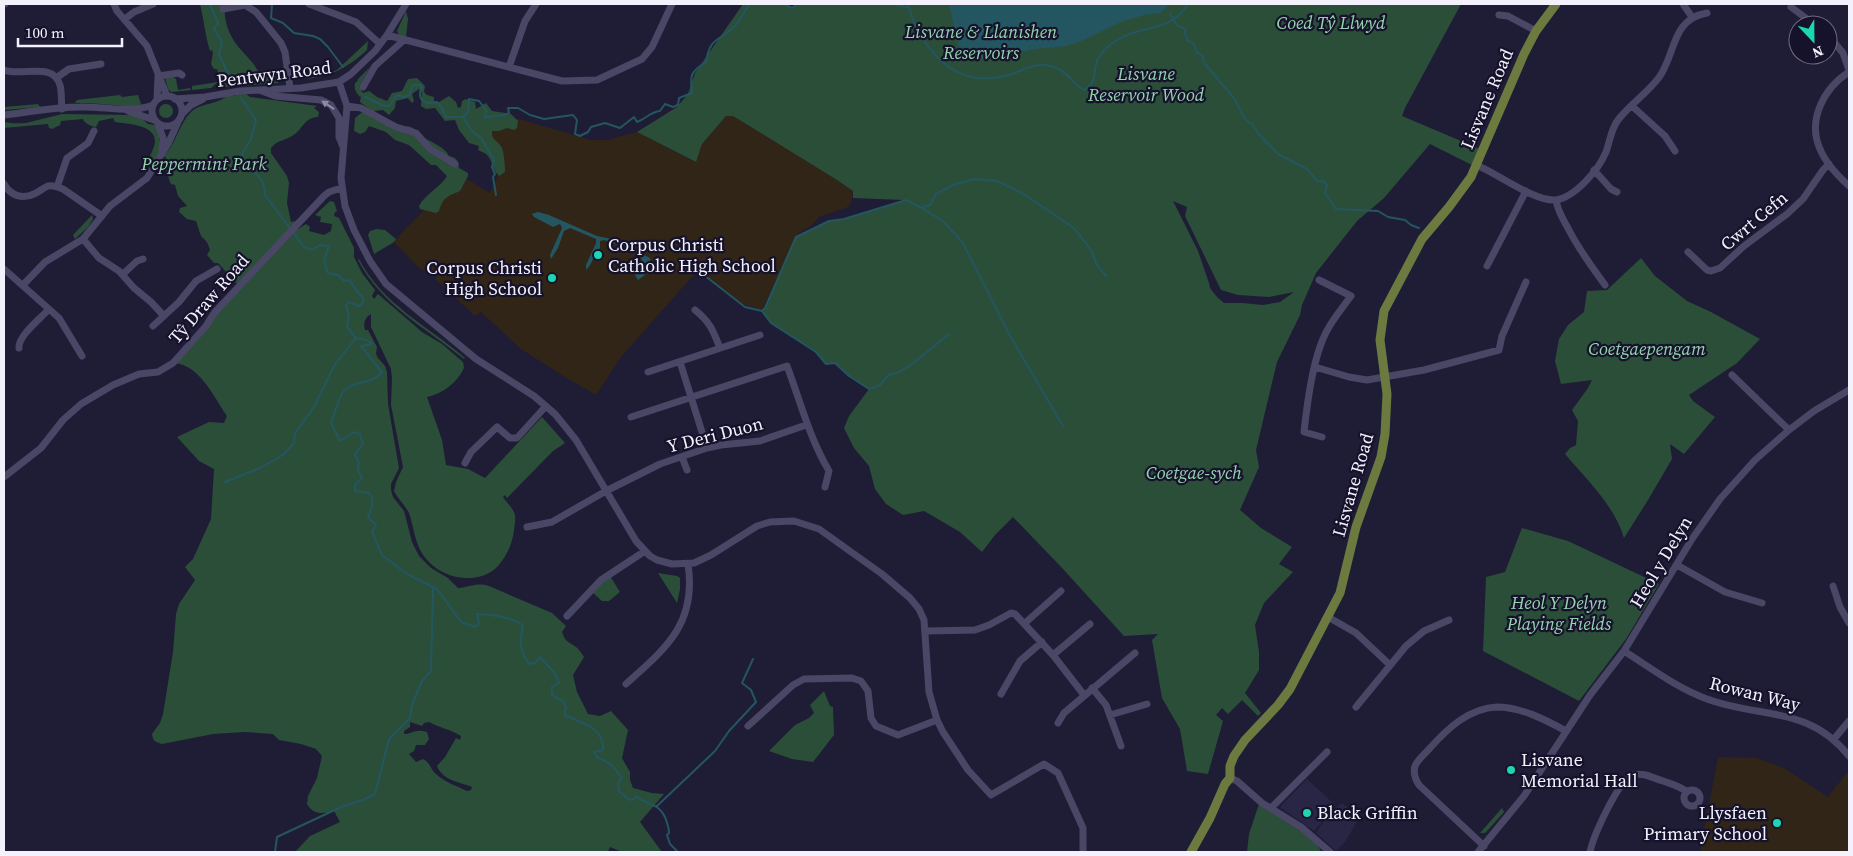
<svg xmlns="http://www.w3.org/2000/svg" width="1853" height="856" viewBox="0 0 1853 856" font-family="'Source Serif 4',serif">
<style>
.built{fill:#292545}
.education{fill:#302516}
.green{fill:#2b4e39;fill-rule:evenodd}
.water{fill:#245662}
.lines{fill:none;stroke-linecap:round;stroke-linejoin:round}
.stream{stroke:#245662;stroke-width:2}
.minor{stroke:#494765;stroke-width:7}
.major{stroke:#6c7a3f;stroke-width:9}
.oneway{fill:#8d8ba1}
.poi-dot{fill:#1cd5b1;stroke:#16122b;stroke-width:2}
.labels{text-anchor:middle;stroke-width:4.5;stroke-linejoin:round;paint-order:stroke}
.park-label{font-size:18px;font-style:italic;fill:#94d4ac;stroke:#16122b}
.street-label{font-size:18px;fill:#f2f1fc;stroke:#16122b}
.poi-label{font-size:18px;fill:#f2f1fc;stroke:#16122b;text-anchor:start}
</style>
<rect width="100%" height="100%" fill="#1f1c36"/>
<path class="built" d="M1307,779L1335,805L1320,817L1322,822L1314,831L1280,807Z
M1342,803L1359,818L1345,842L1336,851L1316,833L1324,821L1323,818Z"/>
<path class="education" d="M726,116H733L837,180L853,191L851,203L848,207L819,217L811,226L799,233L762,310L743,304L698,270L621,357L596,395L560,374L521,349L481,312L475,316L435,279L438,275L420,269L394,242L406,228L460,175L490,193L498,175L497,157L461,120L519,119L591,140H607L637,132L695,162L702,144Z
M1718,757L1757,758L1784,768L1828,797L1849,770V850L1842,852H1700Z"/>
<path class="green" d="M200,4H225C223,22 230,39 243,52C249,59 253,62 258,71L279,69L281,72V78L278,83L226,87L221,83L217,69H214L211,64L213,53L212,50L210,51C205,35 204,20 200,4Z
M743,4H784L792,8L797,4H891L905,6V4H901H1461L1405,108L1402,116L1480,149L1472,165L1430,144L1384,198L1357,221L1316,273L1302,305L1300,315L1277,362L1256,450L1259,467L1240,510L1261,528L1292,547L1279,564L1293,572L1264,603L1255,625L1259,652V670L1245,693L1261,713L1258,716L1242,700L1228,714L1222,708L1216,715L1223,721L1208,774L1187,771L1180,729L1162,698L1152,640L1158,634L1124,636L1063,569L1013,517L995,535L982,552L960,532L924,511L903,515L886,504L875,489L869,466L854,448L844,428L849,416L869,389L849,376L835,363L826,364L816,352L771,323L762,311L765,308L796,237L829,221L844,219L904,200L853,198V191L837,180L733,116H726L702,144L696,162L637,132L677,107L688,94L695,73ZM1173,201L1187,207L1185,216L1221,290L1238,295L1269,297L1294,292L1280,302L1263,305L1242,303H1224L1217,297L1210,288L1209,283L1198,251Z
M406,11L408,19L406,37L399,35L397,31Z
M368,41L367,50C349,67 330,77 305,79L323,75L337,70Z
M370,67L359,87L363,93L369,91L377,97L387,101L392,93L402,91L408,79L417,78L425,86L424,92L427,95L434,97V101L439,102L449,96L456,102L458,108L461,107L462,101L466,99L475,102L476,109L486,103L492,111L511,114L518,121L517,128L514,130L507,128L499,131H492C491,140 498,140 502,148C504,153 505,166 505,172L499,176C492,170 493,160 486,154C483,152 480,151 478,150L479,146L469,143L459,130L455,120L445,121L435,108L426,109L421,106L422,92L419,89L412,94L414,101L412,103L408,98L396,101L395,108L389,115L383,110L374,111L400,129C404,127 407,125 411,127C416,129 419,135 423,137C432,143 444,146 449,156C457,158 458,160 459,168L468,173V176L460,191C448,196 443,197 439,211L436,213L420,209L419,206C425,194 440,188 447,176L436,165H431L409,145L395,140L386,132L369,126L365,132L360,134L354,131L355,118L366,109L371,110L360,102L361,96L360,97C356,92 354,90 355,83L358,81L357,80Z
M173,77L176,79L178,90L190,88L191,90L171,92L168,89L165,78Z
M218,82L211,88L192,90V86Z
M245,93L250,97L317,106L314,108L319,112L318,117C303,118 303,130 292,136C284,141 277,140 271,148V153L287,176L289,183L287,203L291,222L295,221L296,228L298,229L306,224L310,227L309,231L324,235L331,231L332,224L320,222L321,217L315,215L330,201L334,202L337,211L335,212L334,216L339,218L354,248V257L362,273L375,290L372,296L374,299L378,294L422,332L442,344L463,362L464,368C457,383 442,394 427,397L442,440L446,465L468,469L485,478L542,417L565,443L553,451L507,498L505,495L503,497C506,502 515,510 515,516C516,521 514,527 514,531C512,544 507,556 498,566C480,585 446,580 429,562C415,548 415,531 409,513C405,505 398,499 394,491L396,482L403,467L391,405L392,378L391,369L371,327V314C365,317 363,324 365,330H368L377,347L376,354L378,358L385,366L387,372L388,404L399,468L391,484V490L393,497L404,511L412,542L419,556L431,568L448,578L458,588C470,587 477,582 489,586L552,613L566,626L562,632C566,643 568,641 576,647C579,649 582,654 584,657L573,675L577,692L588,714L600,716L611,711L628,730L622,758L630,772V780L633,788L652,793L664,794L640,822L662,852H622L610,847L608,852H295L310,836L340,822L334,811C323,814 313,815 307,804L308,796L317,778L322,756L316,749L301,744L279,740L273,734L245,732L213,734L162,744C155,742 153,741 152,734L160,723L163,714L173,652L176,614L179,604L195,580L185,567L193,559L211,519L214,469L199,461L177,437L209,422L224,423L227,416C213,396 200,365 174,363L238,285L218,263H214L207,255L210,250C207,241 207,242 201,236L196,221L187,219L179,212L180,208L187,206L178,196L175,185L171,184C168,177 167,172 163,166L166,157L164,156C176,144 179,124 191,112C200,103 220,104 226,96H235L237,94ZM410,722L422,726L424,723L429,722C440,728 450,729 461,736L460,740L456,738L445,757L437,766C443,781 460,782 472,787L471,790L467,791C457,786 444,782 436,774C430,769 431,763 423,759L416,762L409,754L414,751L416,745H425L429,739L427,732C414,728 411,735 404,734V731L410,727Z
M120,95L122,97L138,95L141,104L140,105V106L135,107L89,103H75L77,100Z
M159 111a7 7 0 1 1 14 0a7 7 0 1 1-14 0Z
M38,104L40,107L4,110V107Z
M62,114L132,115L140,117L148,124L155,125L159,131V153L152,164L148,161C150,155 154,149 155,142C156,124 126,124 115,122L113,118L99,121L96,127C92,127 84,123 83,119L61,121L60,125L52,129L49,128L48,124L4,128V122C13,124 19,123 26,123Z
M92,215L93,219L88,227L75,239L73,235Z
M377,229L385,230L396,239L394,242L374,254L368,235L370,231Z
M1641,258L1655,276L1687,301L1711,312L1760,339L1737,363L1689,395L1693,401L1715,417L1684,454L1670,444L1672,459L1648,500L1624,538C1614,505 1587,480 1565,454L1570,448L1576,445L1578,421L1572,410L1588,388L1592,380L1561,384L1555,361L1559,339L1568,325L1584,312L1587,291L1607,290Z
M359,259C382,304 428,326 465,358L464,359C426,328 381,305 358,260Z
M1522,528L1568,541L1659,584L1626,639L1579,701L1483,651L1486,577L1505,572Z
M658,573L677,576L680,578V589L677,603Z
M610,576L620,592L609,601H602L592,592Z
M824,691L830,706L833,707L834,735L813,762L792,759L769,751L795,725L809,718L814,713L810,705Z
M1259,804C1272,813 1319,838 1321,852H1247L1249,834Z
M1502,808L1504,812L1487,831L1485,833H1480Z"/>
<path class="water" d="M949,4H1170L1160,13L1144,15L1121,22L1084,40L1066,46L1036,49L978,60L966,57L959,48Z
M538,212L549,215L597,236L612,239L650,258L651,266L646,274L638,280L635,275L642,261L641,257L624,247L604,240L600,241V248C593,254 593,264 586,270V265L596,243V239L570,228L564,231L558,248L551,259L550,255L562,228L560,224L553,227L534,217L532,214Z"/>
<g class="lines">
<path class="stream" d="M210,4L218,23L214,29L222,42L219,54L234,86
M272,4L271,18L283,23L294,33L313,36L320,39L328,47L343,67
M784,4L792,8L797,4
M891,4L908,7
M908,4C916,36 941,73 977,78C983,79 993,78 999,77C1017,75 1033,61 1051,66C1066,69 1072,84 1084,90C1098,83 1092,71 1098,59C1100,54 1106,48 1111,44C1138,23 1169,35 1188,4
M1170,14L1177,25L1186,30L1185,33L1188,41L1193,43L1197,53L1202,55L1205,64L1234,98L1245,119L1252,124L1259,134L1278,154L1307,169L1318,182L1324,181L1327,186L1325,193L1336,209L1378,211L1388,217L1405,220L1411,225L1419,228
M365,97L384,106H389L397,95L404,97L409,95L413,85H420L422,87C416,100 425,105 437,102L442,108L446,117H463L468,112L469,99L479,101L486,110L485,118C493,115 502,117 509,113L508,108H518L530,115L544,119L573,115L577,120L575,134L580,136L588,132L591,127L605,123L620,128L634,117L637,122C646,119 650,112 660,111L665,104L673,107L678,105L679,98L692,93C690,75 690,72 706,62C710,37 718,42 734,27C740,21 745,11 749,4
M241,98L256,120L251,139L242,154C245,174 265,170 265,195L304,247L312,250L320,245L329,246L324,261L328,273L338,275L344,281L350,280L353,286L363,298V303L359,306L349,302L346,305L349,316L347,327L356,338L367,340L372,344L361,346L382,372C373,385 352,380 343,392C339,397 334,416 331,423L340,441L354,432L360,434L363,444L355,454L359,463L358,471L362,478L355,485V491L369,493L372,498V506L368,517L376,525L372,532L382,555L407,574L437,589L461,622L475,627L479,624L477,614C493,615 508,616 523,625C520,640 519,651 529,664L535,663L540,657L554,672L559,683L552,687V694L556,698L563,701L566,708L564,715C582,723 604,727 603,750L594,752L597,757L612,765L622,778L618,783L619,791L630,800L634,799L636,796C647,806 658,802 665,817C667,823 669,827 669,833L667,835L670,844L678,852
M463,117L472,131L481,138L494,160L492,167L495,174L493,177L496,195
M922,208L930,205L936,194L953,185L974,179L997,181L1022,193L1074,228L1091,250L1097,265L1106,276
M697,273L704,275L745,307L762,311L765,308L796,237L829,221L844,219L906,200L922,208L943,221L963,243L1009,334L1063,426
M762,311L771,323L816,352L826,364L835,363L849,376L869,389L880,385L889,375L899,372L912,364L949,334
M225,482L260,468L283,455L294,443L295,433L314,407L334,366L356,338
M657,806L715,751L729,731L756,702L751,690L742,683L753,659
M275,852L277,837L341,807L363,800L375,794L389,739L410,718L412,705L422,681L431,671L433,588"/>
<path class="minor" d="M4,4H5
M114,4L117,11L147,46L167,96
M309,4L356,22L380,44
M1683,4L1692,17
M1791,7L1815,25
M223,9L245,5L256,12L281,43L285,52L290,88
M1499,15L1508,16L1536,31
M125,19L134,12L153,4
M387,35L562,81L597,80L642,59L652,47L672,4
M1828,35L1843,53L1849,70
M509,67L525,21L536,4
M4,70C20,77 53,61 60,85C62,92 61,101 62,109
M1849,72C1824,88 1807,120 1820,149C1826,164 1838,176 1849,186
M158,76L179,73L182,75
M56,78L69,69L101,64
M339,82L347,106L341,178L345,206L354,230L370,261L386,284L476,359L534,396L555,414L576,440L636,541L650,556L657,560L672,564L694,563L711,555L757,526L770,522L794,521L819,529L882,574L910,598L919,609L924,620L929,692L937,720L943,732L968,770L991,795L1044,764L1058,773L1083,828V852
M363,87L375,66L404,40
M262,91L275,96L321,100L331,105L339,118V137L343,147
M152 111a15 15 0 1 1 30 0a15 15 0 1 1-30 0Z
M157,99L158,77
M175,99L205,97L240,91L301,88L339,82L351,74L375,51L387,35L406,4
M347,106L361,108L396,127L416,133L430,149L455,164
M1632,106L1665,136L1675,151
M128,111L154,120
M182,114L191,105L203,99
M4,115C29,112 55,107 80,107C105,106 129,114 153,105
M158,124L163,138L162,151
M1476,165C1497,173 1533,201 1555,200C1575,198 1599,169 1606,152C1610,141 1611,129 1618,120C1630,104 1648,93 1660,76C1676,52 1672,19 1707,13
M1594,170L1611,189L1617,192
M4,184C10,195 22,200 34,194C39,192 43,188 48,186C53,185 58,187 63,189L102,216
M57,187L67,158L88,143L94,131
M1556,200C1558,213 1564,220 1570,232C1580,251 1592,267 1605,285
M83,239L99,258L119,271L134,288L151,302L164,316
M1688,252L1707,270L1711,271L1720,268L1744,246L1787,214L1803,199L1823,170L1829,164
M1487,266L1526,191
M4,269L59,318L82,356
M123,274L137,261L143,259
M1319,280L1351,296C1341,310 1329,323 1323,339C1312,364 1307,404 1304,432L1322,437
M23,285L45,262L83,239L110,206L147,178L168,144L178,122
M695,310C710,322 713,330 720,348
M153,326L179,302L196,281L217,269
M19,348C18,336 40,319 49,309
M680,362L707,448
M1315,367L1349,377L1367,380L1424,370L1499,350L1502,336L1526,282
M648,372L760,335
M1732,375L1789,430
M631,417L787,366C801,403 809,437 829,471L825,487
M682,457L687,470
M465,463L471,452L497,427L510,438H517L546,406
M4,477L41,448L63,420L81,404L113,385L139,374L158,372L173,363L206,326L215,312L324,196L329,192L341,188
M527,527L552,522L606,491L660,464L707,448L721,445L760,441L806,425
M1677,565L1725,592L1762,603
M1833,586L1840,607L1849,623
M567,616L601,580L645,551
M1328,617L1356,633L1390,665
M1025,623L1061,591
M926,631L975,630L989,625L1011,613L1015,614L1053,655L1084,695
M1624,651C1651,668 1677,688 1707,699C1761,719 1808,705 1849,756
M1053,655L1090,624
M626,684C666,648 697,624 688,564
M1092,688L1106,705L1121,746
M1001,694L1020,661L1042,642
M1356,707L1406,646L1424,631L1449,620
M1110,715L1147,704
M1058,723L1064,713L1135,653
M748,726L793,685L804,679L852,678L861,681L868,691L871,718L876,726L898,735L937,720
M1834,739L1849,721
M1230,778L1237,781L1262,803L1301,827L1330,852
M1684 798a8 8 0 1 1 16 0a8 8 0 1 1-16 0Z
M1271,808L1327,752
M1484,846L1419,785C1415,779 1413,773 1415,766C1418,759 1425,754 1430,748C1447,729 1469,708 1497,707C1521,707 1546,720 1566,731
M1478,852L1524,796L1590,695L1624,651L1692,539L1720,499L1755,460L1789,430L1814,411L1849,390
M1590,852C1593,837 1618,780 1633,775C1643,772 1653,778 1663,781C1671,784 1680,786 1687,792"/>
<path class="major" d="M1191,852L1210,818L1225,784L1230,778V766L1234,756L1245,740L1278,705L1290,689L1340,593L1356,527L1381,457L1385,434L1387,394L1380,340L1384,311L1422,239L1449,207L1471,177L1524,54L1536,31L1556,4"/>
</g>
<defs><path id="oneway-solid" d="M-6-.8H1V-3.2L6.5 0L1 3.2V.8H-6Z" transform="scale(1.25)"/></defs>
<use class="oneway" href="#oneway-solid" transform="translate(328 105) rotate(-146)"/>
<g class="poi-dot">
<circle cx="598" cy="255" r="5"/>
<circle cx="552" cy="278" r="5"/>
<circle cx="1511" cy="770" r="5"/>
<circle cx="1307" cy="813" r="5"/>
<circle cx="1777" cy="823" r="5"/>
</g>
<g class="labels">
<g class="park-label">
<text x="1331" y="29">Coed Tŷ Llwyd</text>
<text x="981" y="38">Lisvane &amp; Llanishen<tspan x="981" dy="21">Reservoirs</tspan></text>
<text x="1146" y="80">Lisvane<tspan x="1146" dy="21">Reservoir Wood</tspan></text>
<text x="204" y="170">Peppermint Park</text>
<text x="1647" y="355">Coetgaepengam</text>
<text x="1194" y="479">Coetgae-sych</text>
<text x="1559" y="609">Heol Y Delyn<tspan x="1559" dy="21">Playing Fields</tspan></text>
</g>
<g class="street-label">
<text transform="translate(274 74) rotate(-7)" y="6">Pentwyn Road</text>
<text transform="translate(1487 99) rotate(-67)" y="6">Lisvane Road</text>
<text transform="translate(1754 221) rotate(-40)" y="6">Cwrt Cefn</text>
<text transform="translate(209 299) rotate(-49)" y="6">Tŷ Draw Road</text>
<text transform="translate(715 435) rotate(-14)" y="6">Y Deri Duon</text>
<text transform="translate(1353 485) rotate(-74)" y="6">Lisvane Road</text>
<text transform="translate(1661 562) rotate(-59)" y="6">Heol y Delyn</text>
<text transform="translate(1755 694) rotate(14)" y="6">Rowan Way</text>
</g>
<g class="poi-label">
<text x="608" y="251">Corpus Christi<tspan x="608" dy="21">Catholic High School</tspan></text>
<text x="542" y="274" text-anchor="end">Corpus Christi<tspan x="542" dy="21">High School</tspan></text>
<text x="1521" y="766">Lisvane<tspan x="1521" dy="21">Memorial Hall</tspan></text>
<text x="1317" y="819">Black Griffin</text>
<text x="1767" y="819" text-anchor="end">Llysfaen<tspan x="1767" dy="21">Primary School</tspan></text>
</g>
</g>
<rect width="1853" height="856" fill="none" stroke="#f2f1fc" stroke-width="10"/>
<g transform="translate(1813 40) rotate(158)"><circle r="24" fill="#16122b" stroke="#6e6b7f"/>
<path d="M0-4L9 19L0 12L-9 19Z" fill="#1cd5b1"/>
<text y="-8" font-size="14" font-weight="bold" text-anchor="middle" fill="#f2f1fc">N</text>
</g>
<path d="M18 38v8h104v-8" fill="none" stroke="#f2f1fc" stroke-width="2.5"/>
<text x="25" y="38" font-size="15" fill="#f2f1fc" stroke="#16122b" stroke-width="4" paint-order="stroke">100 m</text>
</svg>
